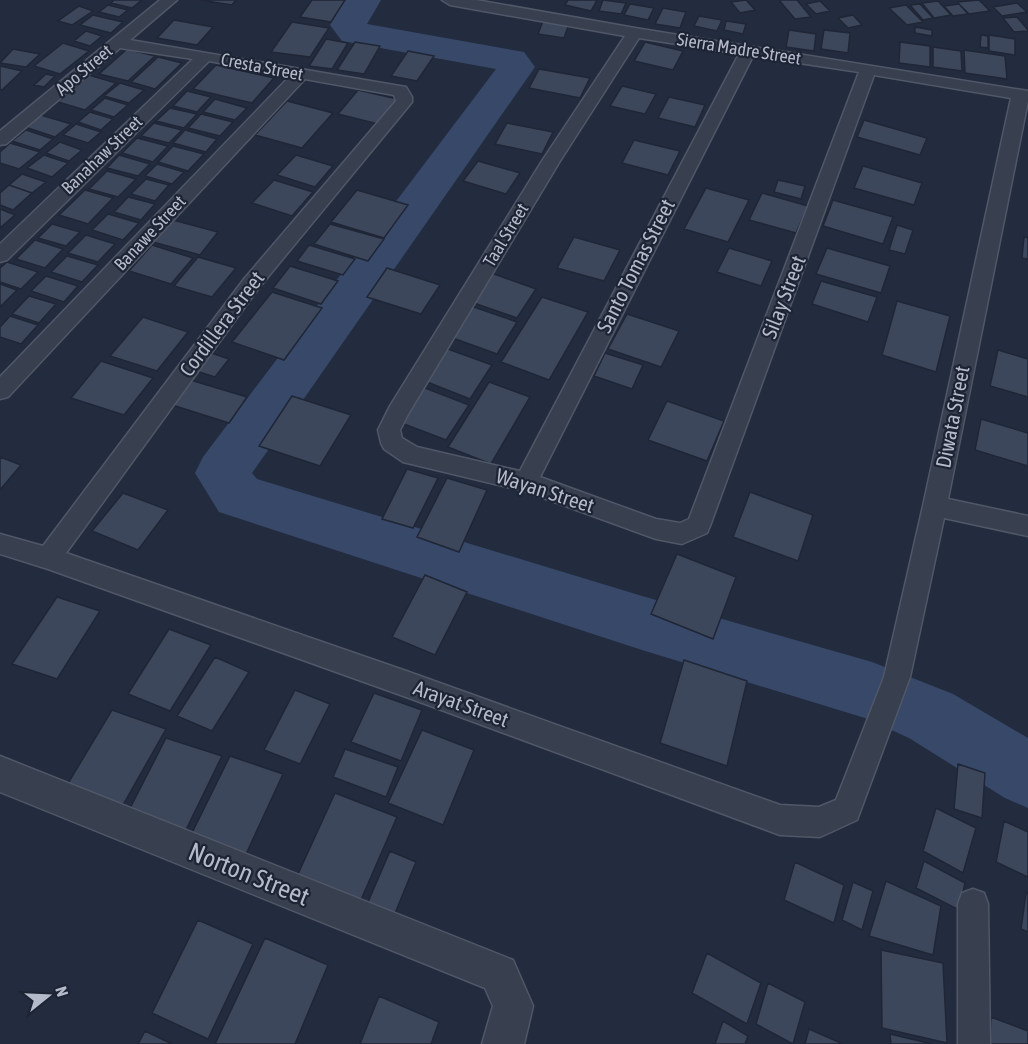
<svg xmlns="http://www.w3.org/2000/svg" width="1028" height="1044" viewBox="0 0 1028 1044" font-family="'Asap Condensed',sans-serif">
<style>
.lines{fill:none;stroke-linecap:round;stroke-linejoin:round}
.river{fill:#384869;fill-rule:evenodd}
.building{fill:#3d475c;stroke:#1f2636;stroke-width:1.5}
.minor-casing{stroke:#505767;stroke-width:3}
.tertiary-casing{stroke:#505767;stroke-width:3}
.minor{fill:#383f4f;fill-rule:evenodd}
.tertiary{fill:#383f4f;fill-rule:evenodd}
.labels{text-anchor:middle;stroke-width:4.5;stroke-linejoin:round;paint-order:stroke}
.far-street-label{font-size:18px;fill:#b4baca;stroke:#1d2434}
.street-label{font-size:21px;fill:#b4baca;stroke:#1d2434}
.near-street-label{font-size:26px;fill:#b4baca;stroke:#1d2434}
</style>
<rect width="100%" height="100%" fill="#232c3f"/>
<g class="lines">
<path class="river" d="M345,0H381L367,24L524,52L535,67L252,473L257,479L642,596L872,662L953,694L1028,738V808L1005,798L909,738L865,718L642,650L219,512L195,473L203,457L496,69L342,41L330,25Z"/>
</g>
<path class="building" d="M114,0H142L132,8L111,3Z
M200,0H236L232,5Z
M312,0H345L331,22L300,17Z
M568,0H597L591,11L565,5Z
M603,0L626,3L621,14L599,11Z
M746,0L755,10L740,13L731,2Z
M779,0H797L811,17L795,19Z
M979,0L990,11L969,14L957,2Z
M820,1L830,11L816,14L806,4Z
M938,1L951,15L934,18L922,3Z
M1017,3L1027,12L1002,16L993,7Z
M630,4L654,8L648,20L624,15Z
M920,4L933,18L923,20L910,5Z
M959,4L968,14L953,16L944,6Z
M108,5L128,10L119,17L99,12Z
M906,5L923,22L907,25L889,8Z
M79,6L93,11L72,25L58,21Z
M663,8L686,12L680,28L655,24Z
M93,15L123,22L111,33L80,25Z
M853,15L862,25L848,28L838,18Z
M699,16L722,20L717,31L694,26Z
M1017,17L1028,30V31L1014,32L1003,18Z
M174,20L213,27L197,45L157,38Z
M543,21L569,24L564,38L538,34Z
M726,21L746,24L743,34L724,30Z
M292,22L329,28L310,57L271,52Z
M915,27L932,30V36L915,33Z
M789,30L816,34L814,51L786,47Z
M824,30L850,33L848,53L821,49Z
M86,31L102,36L90,46L74,41Z
M981,35L988,36V48L980,47Z
M989,35L1015,39V55L989,51Z
M326,39L348,43L332,69L309,66Z
M355,42L380,46L364,74L337,70Z
M645,42L683,51L673,70L634,61Z
M900,42L930,46V67L899,63Z
M63,43L89,51L60,74L34,66Z
M933,47L961,51L962,71L933,67Z
M13,49L40,54L26,67L0,63Z
M127,49L155,56L128,81L99,74Z
M964,50L1005,56L1007,79L965,73Z
M408,51L434,56L417,81L391,76Z
M158,57L182,63L155,89L131,82Z
M216,65L274,78L252,103L193,89Z
M0,66L22,71L2,90L0,89Z
M539,69L590,78L580,98L529,88Z
M46,74L55,76L44,87L34,85Z
M89,75L116,83L85,110L58,102Z
M120,83L144,90L129,103L104,96Z
M622,86L656,94L645,114L610,106Z
M358,90L397,99L378,124L338,114Z
M187,91L211,97L197,112L173,106Z
M669,97L705,105L695,127L658,118Z
M105,98L128,105L114,117L91,110Z
M215,99L247,108L235,120L203,112Z
M287,101L333,113L302,148L255,135Z
M170,108L197,114L184,128L156,121Z
M90,112L113,119L101,130L78,122Z
M201,114L233,122L220,136L188,128Z
M41,115L71,124L55,137L25,127Z
M864,120L927,138L920,155L857,137Z
M154,123L182,130L169,143L141,136Z
M507,123L553,132L542,154L495,144Z
M76,124L101,132L88,143L63,135Z
M26,130L53,139L40,150L12,141Z
M185,130L217,139L206,152L173,143Z
M137,138L168,146L153,162L122,153Z
M634,140L680,151L668,175L622,163Z
M60,142L82,150L69,161L46,153Z
M10,143L40,152L19,169L0,163V152Z
M173,146L204,154L188,171L158,162Z
M44,155L68,163L52,177L27,168Z
M119,155L150,164L138,176L107,168Z
M296,155L333,166L315,187L277,175Z
M478,161L520,173L506,194L463,181Z
M157,164L184,172L172,184L145,176Z
M863,166L922,183L914,205L854,188Z
M107,171L136,179L118,197L89,189Z
M22,174L46,182L32,193L9,185Z
M146,179L169,185L155,201L131,194Z
M274,180L313,192L292,216L252,203Z
M778,180L805,186L801,199L774,192Z
M9,185L32,193L13,210L0,205V193Z
M706,188L749,200L728,242L684,229Z
M85,190L113,198L88,224L59,215Z
M357,190L408,205L384,238L331,222Z
M762,193L808,206L796,233L749,220Z
M128,197L155,204L141,220L114,212Z
M833,200L893,217L883,244L823,226Z
M0,209L15,215L0,228Z
M108,214L139,223L123,240L92,230Z
M173,220L218,232L200,255L153,242Z
M52,224L80,232L66,246L38,238Z
M330,224L384,239L368,261L314,244Z
M897,225L913,230L905,254L889,250Z
M86,235L115,244L98,262L68,253Z
M574,237L620,250L604,281L557,268Z
M1024,237L1028,238V259L1022,258Z
M35,240L63,249L45,268L16,259Z
M152,245L193,258L171,284L129,271Z
M309,245L355,259L343,275L297,261Z
M729,248L772,261L761,286L717,272Z
M827,248L890,266L881,293L816,274Z
M67,256L98,265L82,282L51,272Z
M198,257L236,268L212,297L174,286Z
M7,262L38,272L21,289L0,282V268Z
M290,266L338,281L321,304L273,288Z
M387,268L440,285L421,314L367,297Z
M491,273L536,289L517,318L471,302Z
M46,276L78,286L64,302L31,291Z
M821,281L877,297L868,322L812,304Z
M0,284L17,290L0,307Z
M272,292L322,308L284,360L232,342Z
M29,296L56,304L39,323L12,314Z
M542,297L588,312L549,380L501,362Z
M897,301L950,316L936,372L882,355Z
M471,306L517,322L497,354L450,337Z
M627,314L679,331L661,367L608,349Z
M10,316L38,325L21,344L0,337V327Z
M143,317L188,332L157,371L110,356Z
M445,348L492,365L470,399L422,380Z
M998,350L1028,359V397L990,386Z
M205,351L229,359L215,377L190,369Z
M605,353L643,365L632,389L594,376Z
M101,361L153,378L124,415L71,398Z
M187,379L247,397L229,423L169,404Z
M489,382L530,397L491,464L448,447Z
M420,386L469,405L446,440L396,421Z
M292,396L351,415L320,466L259,446Z
M667,401L724,421L707,461L648,440Z
M981,419L1028,433V466L975,450Z
M0,457L21,465L0,490Z
M407,469L438,478L413,528L382,519Z
M447,478L487,490L459,552L417,537Z
M750,492L813,515L798,561L733,537Z
M123,493L168,510L138,550L92,531Z
M677,554L736,577L713,639L651,614Z
M425,575L467,592L435,655L392,637Z
M57,597L100,611L57,679L12,664Z
M169,629L211,645L170,711L128,694Z
M215,657L249,672L212,731L177,716Z
M684,660L747,681L727,766L660,743Z
M295,690L330,704L300,764L264,750Z
M374,693L422,710L401,761L351,742Z
M112,710L166,729L119,812L64,790Z
M422,730L474,750L443,825L388,803Z
M166,738L222,756L181,840L124,820Z
M345,749L398,767L386,797L333,777Z
M230,756L283,774L241,865L186,845Z
M958,764L985,773L982,818L954,809Z
M335,793L397,817L357,909L293,885Z
M936,808L976,828L963,873L923,851Z
M1004,821L1028,832V877L996,862Z
M390,851L416,862L389,928L362,916Z
M924,861L965,883L959,910L916,888Z
M795,862L844,885L834,923L784,900Z
M886,881L941,906L933,955L869,936Z
M853,882L873,891L862,930L842,920Z
M1026,893L1028,894V932L1021,929Z
M198,920L253,944L208,1039L152,1013Z
M265,938L328,965L295,1044H215Z
M881,950L943,963L947,1043L882,1028Z
M707,953L761,983L747,1024L692,993Z
M768,983L805,1002L793,1044L756,1024Z
M379,996L439,1022L431,1044H360Z
M991,1017L1028,1031V1044H990Z
M723,1021L748,1036L745,1044H715Z
M809,1029L843,1044H805Z
M145,1031L172,1044H138Z
M890,1034L932,1044H891Z"/>
<g class="lines">
<g class="minor-casing">
<path id="minor" d="M160,0H177L130,40L400,86L406,87L412,97V102L258,289L66,553L409,672L780,805L819,807L836,800L884,677L923,506L1011,98L874,75L710,526L707,533L682,544L656,539L524,491L403,462L384,449L381,443L378,430L390,406L542,161L625,36L450,5L442,0H476L635,28L1028,91V101L948,499L1028,516V536L944,518L910,677L857,820L820,837L780,835L409,698L48,569L0,554V534L43,546L244,279L396,101L394,95L305,79L8,397L0,399V377L290,76L209,61L7,260L0,262V244L193,59L120,48L6,144L0,145V131ZM639,38L739,54L520,471L417,447L402,438L400,430L407,416L560,161ZM753,56L859,72L689,519L680,523L656,519L540,477Z
M973,889L984,893L988,904L990,1044H958V904L962,893Z"/>
</g>
<g class="tertiary-casing">
<path id="tertiary" d="M0,756L513,960L533,1006L524,1044H482L493,1006L485,988L0,792Z"/>
</g>
<use href="#minor" class="minor"/>
<use href="#tertiary" class="tertiary"/>
</g>
<g class="labels">
<g class="far-street-label">
<text transform="translate(739 49) rotate(9)" y="6">Sierra Madre Street</text>
<text transform="translate(262 67) rotate(11)" y="6">Cresta Street</text>
<text transform="translate(84 70) rotate(-40)" y="6">Apo Street</text>
<text transform="translate(102 155) rotate(-44)" y="6">Banahaw Street</text>
<text transform="translate(150 233) rotate(-47)" y="6">Banawe Street</text>
<text transform="translate(506 235) rotate(-59)" y="6">Taal Street</text>
</g>
<g class="street-label">
<text transform="translate(636 266) rotate(-63)" y="7">Santo Tomas Street</text>
<text transform="translate(784 297) rotate(-69)" y="7">Silay Street</text>
<text transform="translate(222 324) rotate(-53)" y="7">Cordillera Street</text>
<text transform="translate(953 417) rotate(-79)" y="7">Diwata Street</text>
<text transform="translate(545 491) rotate(18)" y="7">Wayan Street</text>
<text transform="translate(461 704) rotate(20)" y="7">Arayat Street</text>
</g>
<g class="near-street-label">
<text transform="translate(249 874) rotate(22)" y="9">Norton Street</text>
</g>
</g>
<g transform="translate(48 996) rotate(72)" stroke="#1d2434" stroke-width="4.5" paint-order="stroke">
<path d="M0-4.5L10 22L0 15L-10 22Z" fill="#b4baca"/>
<text y="-9" font-size="16" font-weight="bold" text-anchor="middle" fill="#b4baca">N</text>
</g>
</svg>
